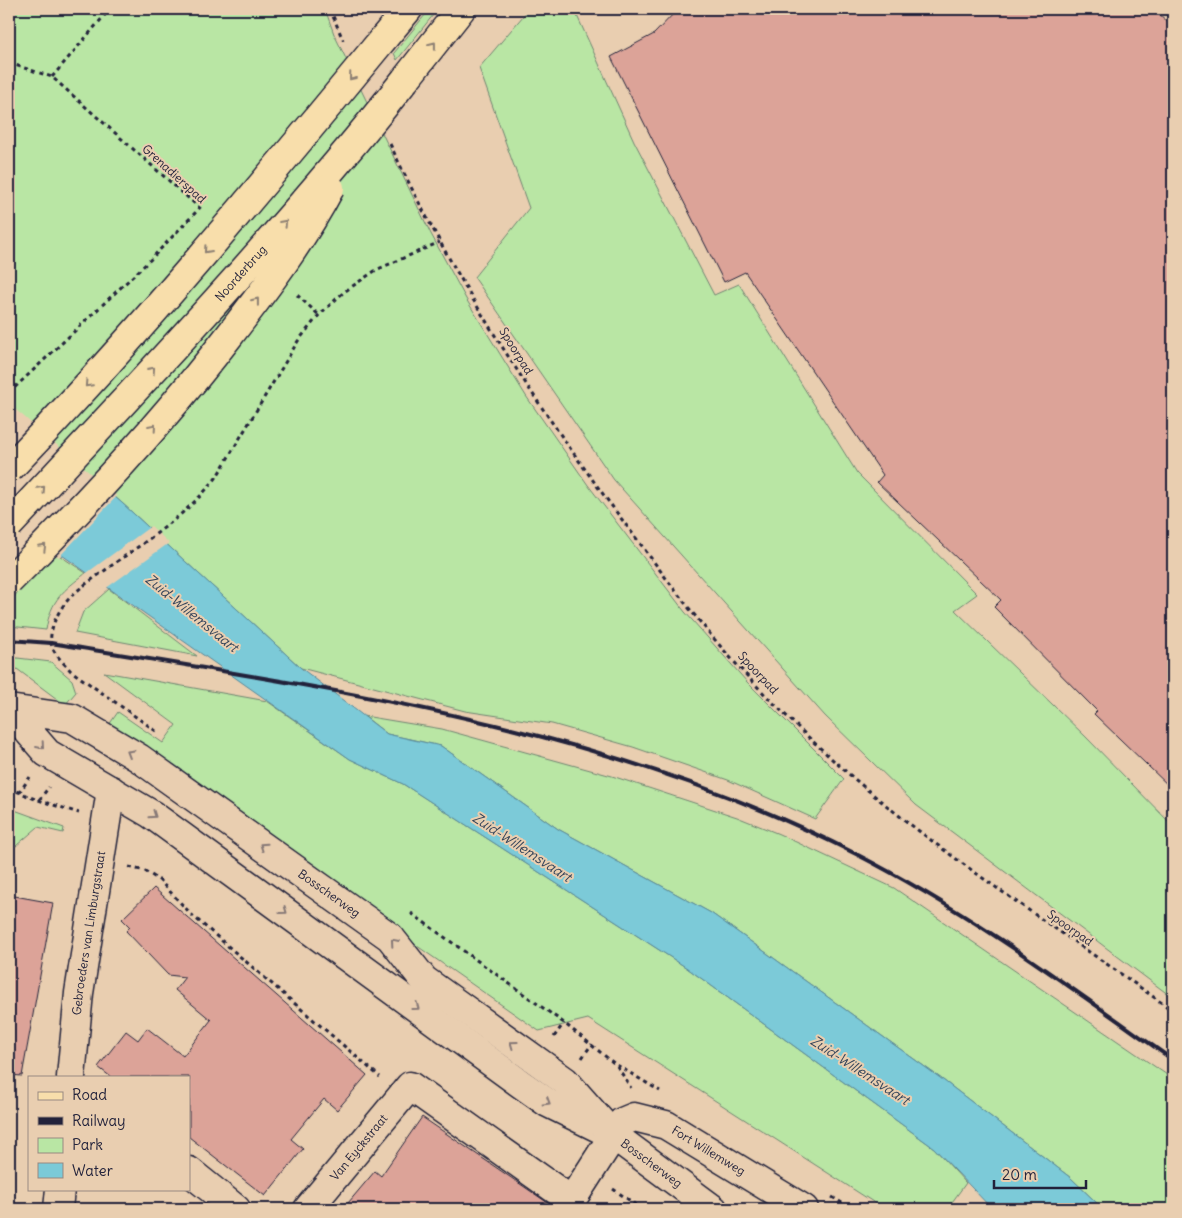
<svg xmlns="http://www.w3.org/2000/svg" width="1182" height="1218" viewBox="0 0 1182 1218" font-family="Delius,sans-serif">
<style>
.green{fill:#b9e6a4;stroke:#6e8470}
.water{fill:#7bcad8;stroke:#578799}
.pier{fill:#e9ceb0}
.building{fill:#dca398;stroke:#22223b}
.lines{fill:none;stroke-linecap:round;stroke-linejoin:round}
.minor-casing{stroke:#22223b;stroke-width:31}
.tertiary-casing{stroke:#22223b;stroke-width:31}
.primary-casing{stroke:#22223b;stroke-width:31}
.path{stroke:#22223b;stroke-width:3;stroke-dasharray:4 4;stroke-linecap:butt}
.minor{stroke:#e9ceb0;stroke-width:28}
.tertiary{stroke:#e9ceb0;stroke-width:28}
.primary{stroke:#f8deab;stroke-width:28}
.rail{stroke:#22223b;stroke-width:4}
.primary-bridge-casing{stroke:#22223b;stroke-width:31;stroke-linecap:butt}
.path-bridge{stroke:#22223b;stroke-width:3;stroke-dasharray:4 4;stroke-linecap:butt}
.primary-bridge{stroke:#f8deab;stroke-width:28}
.oneway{stroke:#8d8073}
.oneway2{stroke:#867876}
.labels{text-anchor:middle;stroke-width:4;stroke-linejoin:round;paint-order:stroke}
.street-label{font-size:12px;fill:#22223b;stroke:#e9ceb0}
.water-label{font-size:14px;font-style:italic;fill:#34445a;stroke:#e9ceb0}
</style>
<rect width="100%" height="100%" fill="#e9ceb0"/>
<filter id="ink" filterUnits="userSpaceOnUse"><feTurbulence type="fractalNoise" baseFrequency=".02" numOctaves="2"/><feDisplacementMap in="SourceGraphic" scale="10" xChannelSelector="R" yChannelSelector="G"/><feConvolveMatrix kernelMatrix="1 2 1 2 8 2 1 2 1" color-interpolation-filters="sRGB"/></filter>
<g filter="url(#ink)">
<path class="green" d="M9,9H325L334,34L431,234L466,299L526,396L588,485L685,612L747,682L844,779L815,819L728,780L633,747L552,724L465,711L301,668L122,503L9,406Z
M430,9H438L397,60L394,53Z
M529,9H574L634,141L714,295L739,284L857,473L977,594L955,610L1086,737L1173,826V998L916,805L825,716L614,480L474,277L529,208L479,68Z
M51,550L86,573C63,591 51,599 46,630L9,626V603Z
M109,589L197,656L75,633L83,612Z
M9,657L51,662L72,680L76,692L65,705L9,663Z
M104,672L267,701L350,759L403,784L687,968L934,1148L966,1183L947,1209H884L588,1019L539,1031L106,729L118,712L163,743L176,725Z
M364,716L442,729L612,776L737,817L779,834L894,888L1173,1079V1209H1103L1071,1178L939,1077L711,913L558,829L441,746L387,734Z
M9,808L64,828L63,833L38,827L9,852Z"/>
<path class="water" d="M9,406L122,503L301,668L387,734L441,746L558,829L711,913L939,1077L1071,1178L1103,1209H992L934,1148L687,968L403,784L350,759L62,555L43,546Z"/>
<path class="pier" d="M9,404L117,496L59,557L42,548L9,544Z
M151,526L169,543L105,589L84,575Z"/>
<path class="building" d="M678,9H1154L1173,27V790L1094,714L1097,711L994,607L1001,600L877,482L883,475L745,272L724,282L611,57L654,34Z
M154,888L367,1075L337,1110L324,1099L291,1139L303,1149L265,1196L189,1137V1077H111L98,1067L126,1031L138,1040L147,1028L183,1056L211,1020L175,990L185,977L168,975L126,931L130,927L122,919Z
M9,895L53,903L22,1076L9,1075Z
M422,1117L551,1205V1209H343L375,1171L381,1176Z"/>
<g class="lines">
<g class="minor-casing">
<g id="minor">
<path id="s1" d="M71,1077L79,993L111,790"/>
<path d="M189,1171L236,1209"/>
<path d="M58,1209L60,1189"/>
<path id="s2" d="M308,1209L410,1086L572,1201"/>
<path id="s3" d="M566,1209L622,1122L634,1117L666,1125L804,1209"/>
</g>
</g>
<g class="tertiary-casing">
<g id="tertiary">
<path id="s4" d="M9,709L47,753L151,814L521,1084L548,1103L613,1135L713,1209"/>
<path id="s5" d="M9,709L72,718L139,758L390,937L424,980L565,1081L603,1124"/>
</g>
</g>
<g class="primary-casing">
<path id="primary" d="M383,39L408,9
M405,80L461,9"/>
</g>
<path class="path" d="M330,9L343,40
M9,63L52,77L203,211
M52,77L110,9
M390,144C456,284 542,415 636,538C657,566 678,595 701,623C743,675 792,723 842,768C945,859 1063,931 1173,1011
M297,295L319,315
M156,731L71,671C64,663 53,654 51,643C49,629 58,611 67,601C78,588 95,578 108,568C146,541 187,515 216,478L298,341L319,315L344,292L376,270L440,242
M9,788L35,799L79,813
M19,793L30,777
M39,800L49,787
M129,867L145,871L159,880L193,916L380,1077
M411,913L564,1023L615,1064L660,1091
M554,1037L564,1023
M582,1058L592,1044
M617,1066L631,1088
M613,1189L642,1209
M832,1197L852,1209"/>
<use href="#minor" class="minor"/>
<use href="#tertiary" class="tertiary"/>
<use href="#primary" class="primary"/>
<path class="rail" d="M9,640L51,643C325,688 607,726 856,854C969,912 1070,987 1173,1060"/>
<g class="primary-bridge-casing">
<g id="primary-bridge">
<path d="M9,469C141,332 262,186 383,39"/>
<path id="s6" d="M9,525C144,380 281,236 405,80"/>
<path d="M9,581C87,504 162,423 229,336C266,288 302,241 330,188"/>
</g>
</g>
<path class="path-bridge" d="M9,393L150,260L197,211"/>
<use href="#primary-bridge" class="primary-bridge"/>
</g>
<defs><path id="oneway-chevron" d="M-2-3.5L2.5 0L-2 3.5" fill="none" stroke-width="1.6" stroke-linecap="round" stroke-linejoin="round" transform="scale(1.25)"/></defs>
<g class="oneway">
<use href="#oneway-chevron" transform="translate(433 45) rotate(-52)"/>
<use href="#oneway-chevron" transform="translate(352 77) rotate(130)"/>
<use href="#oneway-chevron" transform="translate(284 223) rotate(-48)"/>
<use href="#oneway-chevron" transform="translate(207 250) rotate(132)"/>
<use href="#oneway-chevron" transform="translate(256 301) rotate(-52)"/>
<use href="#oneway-chevron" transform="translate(152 370) rotate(-48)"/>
<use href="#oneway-chevron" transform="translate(88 384) rotate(133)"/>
<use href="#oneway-chevron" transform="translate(153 427) rotate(-49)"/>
<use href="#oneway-chevron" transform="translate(42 489) rotate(-47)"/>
<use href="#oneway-chevron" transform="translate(43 547) rotate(-45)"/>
</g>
<g class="oneway2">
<use href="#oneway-chevron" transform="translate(41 746) rotate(49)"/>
<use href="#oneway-chevron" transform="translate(130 753) rotate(-149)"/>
<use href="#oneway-chevron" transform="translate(153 815) rotate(35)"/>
<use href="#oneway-chevron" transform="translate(263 846) rotate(-145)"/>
<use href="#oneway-chevron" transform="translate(284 911) rotate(36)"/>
<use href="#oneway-chevron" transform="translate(394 942) rotate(-131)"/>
<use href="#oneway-chevron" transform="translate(416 1007) rotate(36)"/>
<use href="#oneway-chevron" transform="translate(513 1044) rotate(-144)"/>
<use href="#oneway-chevron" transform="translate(547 1102) rotate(31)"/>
</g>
</g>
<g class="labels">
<g class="street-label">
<text transform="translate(174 174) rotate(42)" y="4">Grenadierspad</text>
<text dy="4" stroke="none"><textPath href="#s6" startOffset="342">Noorderbrug</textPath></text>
<text transform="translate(516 351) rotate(58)" y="4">Spoorpad</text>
<text transform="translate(758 673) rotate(47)" y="4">Spoorpad</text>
<text dy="4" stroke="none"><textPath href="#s5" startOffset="375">Bosscherweg</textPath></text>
<text transform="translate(1070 928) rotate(35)" y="4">Spoorpad</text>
<text dy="4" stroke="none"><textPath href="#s1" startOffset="145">Gebroeders van Limburgstraat</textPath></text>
<text dy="4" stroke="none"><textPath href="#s2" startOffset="80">Van Eyckstraat</textPath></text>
<text dy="4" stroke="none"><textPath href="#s3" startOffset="199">Fort Willemweg</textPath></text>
<text dy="4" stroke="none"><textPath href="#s4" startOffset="790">Bosscherweg</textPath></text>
</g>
<g class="water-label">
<text transform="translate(192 613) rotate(39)" y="5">Zuid-Willemsvaart</text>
<text transform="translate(522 847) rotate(33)" y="5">Zuid-Willemsvaart</text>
<text transform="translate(860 1070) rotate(33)" y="5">Zuid-Willemsvaart</text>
</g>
</g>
<rect width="1182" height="1218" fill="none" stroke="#e9ceb0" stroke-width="30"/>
<rect x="15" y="15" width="1152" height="1188" fill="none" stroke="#22223b" stroke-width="2" filter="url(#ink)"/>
<rect x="28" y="1076" width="162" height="115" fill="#e9ceb0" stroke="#998981"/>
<rect x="38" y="1092" width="25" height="8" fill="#f8deab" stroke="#998981"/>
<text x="72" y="1100" font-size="15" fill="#22223b">Road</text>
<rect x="38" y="1117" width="25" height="8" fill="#22223b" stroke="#998981"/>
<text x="72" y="1126" font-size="15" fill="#22223b">Railway</text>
<rect x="38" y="1138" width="25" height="15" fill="#b9e6a4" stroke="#998981"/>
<text x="72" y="1150" font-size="15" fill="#22223b">Park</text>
<rect x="38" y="1163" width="25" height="15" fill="#7bcad8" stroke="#998981"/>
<text x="72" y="1176" font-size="15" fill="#22223b">Water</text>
<path d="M994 1180v8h92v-8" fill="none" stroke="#22223b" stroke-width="2.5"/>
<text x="1002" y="1180" font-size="15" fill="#22223b" stroke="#e9ceb0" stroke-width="4" paint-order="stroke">20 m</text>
</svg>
